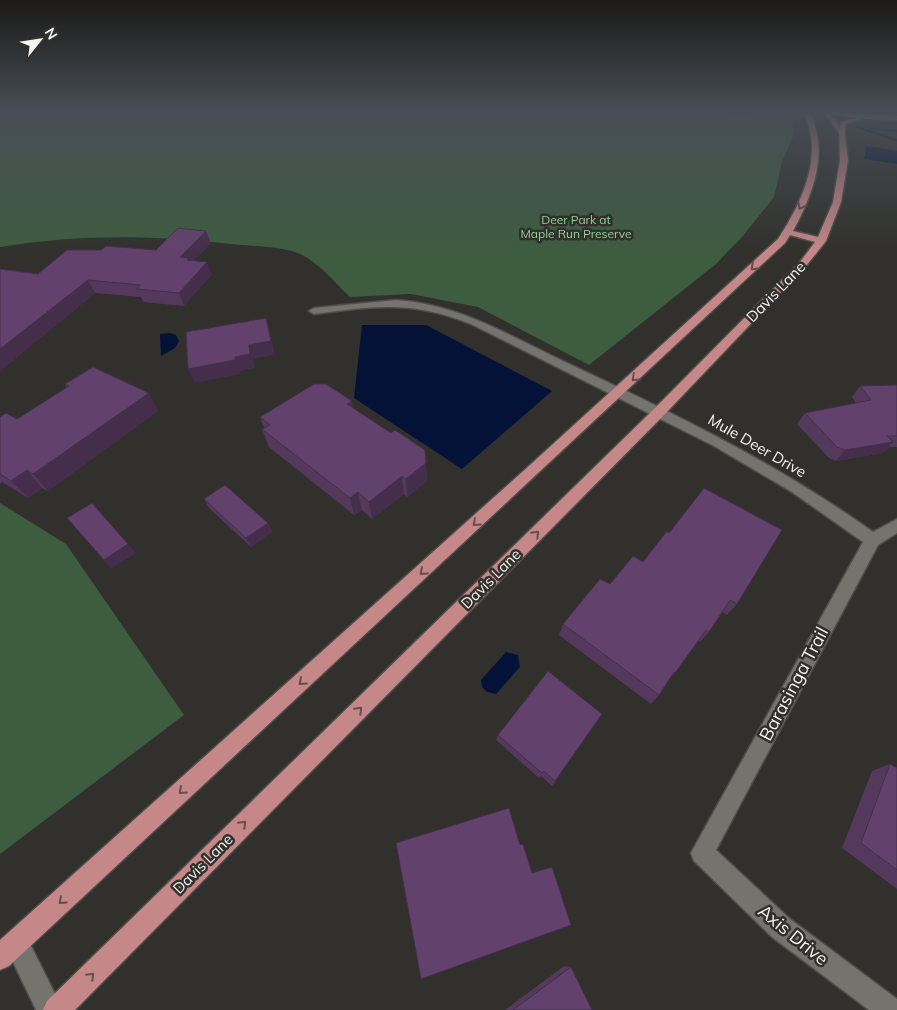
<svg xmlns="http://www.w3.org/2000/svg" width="897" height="1010" viewBox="0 0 897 1010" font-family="Mulish,sans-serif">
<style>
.green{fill:#3e5c40}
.water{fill:#051238}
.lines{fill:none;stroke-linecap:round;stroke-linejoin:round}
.stream{fill:#051238;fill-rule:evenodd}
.minor-casing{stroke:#4e4d49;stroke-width:3}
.major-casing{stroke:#4e4d49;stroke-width:3}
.highway-casing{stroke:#4e4d49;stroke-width:3}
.minor{fill:#74736e;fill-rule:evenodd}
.major{fill:#c68789;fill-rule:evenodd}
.highway{fill:#fd949b;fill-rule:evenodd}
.wall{fill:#54395d}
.shaded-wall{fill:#452e4c}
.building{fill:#62426c;stroke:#452e4c}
.oneway{stroke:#654e4d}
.labels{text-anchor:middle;stroke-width:5;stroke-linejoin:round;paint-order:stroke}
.far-park-label{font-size:12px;fill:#90d195;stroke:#31302c}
.street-label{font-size:15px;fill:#f4f4f1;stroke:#31302c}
.near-street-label{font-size:18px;fill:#f4f4f1;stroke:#31302c}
</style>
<rect width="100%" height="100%" fill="#31302c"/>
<path class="green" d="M0,111H684L791,117L794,134L782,162L774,197L742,237L716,264L589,365L478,307L411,294L350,297C334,282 316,259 295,252C275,246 251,246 231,244C150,235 80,234 0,247Z
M0,503L66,544L184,715L0,854Z"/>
<path class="water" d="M866,146L897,151V164L864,159Z
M362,325H426L552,391L462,469L354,398Z
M170,333L176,335L179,341L175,348L161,356L160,334Z
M506,652L518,655L520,667L496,694L487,692L482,687L481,680Z"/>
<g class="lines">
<path class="stream" d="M854,125L897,139V141L854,127Z
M870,127L897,130V132L869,129Z"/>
<g class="minor-casing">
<path id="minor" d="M396,300C459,304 510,336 565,362C672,412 776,463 873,532L897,519V533L878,545L716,850L790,919L897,999V1010H869L772,937L694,861L691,853L863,542L792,492L714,446L471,324C410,300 376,306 314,314L309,311L314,308Z
M16,931L25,934L63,1010H36L4,943L7,934Z"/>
</g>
<g class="major-casing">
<path id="major" d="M803,111H809C830,151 813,194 793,231L818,237L833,202L840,160L839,133L823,111H829L845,133L848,160L841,202L826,241L806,266L664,415L75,1010H43L47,1001L654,409L800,262L815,242L790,235L785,243L9,966L0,970V940L530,465L778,239C802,202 825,155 803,111Z"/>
</g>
<g class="highway-casing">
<path id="highway" d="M815,111C843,111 869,116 897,116V120L862,119L846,124L845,133L842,135L839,133L841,122L856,118Z"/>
</g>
<use href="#minor" class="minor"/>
<use href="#major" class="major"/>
<use href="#highway" class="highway"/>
</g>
<path class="wall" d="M211,243L194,260L212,274L184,306L143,302L141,297L95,293L0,371V269L38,274Z
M65,384L158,411L48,491L42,488L28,498L2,482L0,484V417L17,419L67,388Z
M897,385V447H889L883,453L836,461L829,458L797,424L805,413L856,403L852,397L860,386Z
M354,409L391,433L425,450L427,481L407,497L404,494L372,519L362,510L354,515L269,447L262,429L264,428L260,417Z
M204,499L268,523L272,532L251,547L209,508Z
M667,531L737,604L727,615L722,612L709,632L700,642L698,641L675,673L667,682L659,695L651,704L559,635L563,624L610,584L643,562Z
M602,714L552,786L541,776L539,778L496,740L498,735Z
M890,764L897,768V889L842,848L872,771Z
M564,966L571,967L592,1010H505Z"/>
<path class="shaded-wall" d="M206,231L211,243L191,263L180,257Z
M207,262L212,274L184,306L179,293Z
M88,280L95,293L0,371V349Z
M266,318L270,332L275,355L253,359L255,368L240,371V374L195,383L188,369L235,357L249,345Z
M149,393L158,411L48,491L33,474Z
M352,401L356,419L347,404Z
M893,442L883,453L836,461L845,450Z
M426,463L427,481L407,497L406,479Z
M27,470L42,488L28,498L11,481Z
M402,476L404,494L372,519L369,502Z
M358,492L362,510L354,515L350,498Z
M268,523L272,532L251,547L246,538Z
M128,544L136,553L111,569L104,560Z"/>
<path class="building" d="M178,228L206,231L180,257L189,258L187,260L207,262L179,293L137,289L140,285L88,280L0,349V269L38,274L67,250H101L106,246L156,250Z
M266,318L271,341L249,345L250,354L235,357V360L188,369L186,332Z
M93,367L149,393L33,474L27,470L11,481L0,474V417L6,413L17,419L69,386L65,384Z
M314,384H326L352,401L347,404L391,433L395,430L425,450L426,463L406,479L402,476L369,502L358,492L350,498L262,429L270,425L260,417Z
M897,385V436H887L893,442L845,450L837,447L805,413L871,400L860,386Z
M225,485L268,523L246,538L204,499Z
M704,488L782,530L737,604L730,600L709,632L706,630L675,673L674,672L659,695L563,624L600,579L610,584L633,556L643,562L667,531L669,533Z
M92,503L128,544L104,560L67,518Z
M548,671L602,714L555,781L544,771L542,773L498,735Z
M890,764L897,768V870L861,843Z
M509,808L520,845L523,844L532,873L552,867L571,925L421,979L396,843Z
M571,967L592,1010H513Z"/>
<defs><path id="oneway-chevron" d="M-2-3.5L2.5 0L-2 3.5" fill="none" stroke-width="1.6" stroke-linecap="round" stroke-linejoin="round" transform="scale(1.25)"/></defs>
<g class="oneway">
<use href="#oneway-chevron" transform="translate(801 206) rotate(117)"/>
<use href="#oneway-chevron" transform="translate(754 267) rotate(137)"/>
<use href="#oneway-chevron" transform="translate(635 378) rotate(137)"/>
<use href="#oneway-chevron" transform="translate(476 523) rotate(138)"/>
<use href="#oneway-chevron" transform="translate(536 534) rotate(-45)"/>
<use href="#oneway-chevron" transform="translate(423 572) rotate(138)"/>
<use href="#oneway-chevron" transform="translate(302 682) rotate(138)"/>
<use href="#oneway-chevron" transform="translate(359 710) rotate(-45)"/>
<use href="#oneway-chevron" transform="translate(182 791) rotate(138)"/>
<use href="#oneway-chevron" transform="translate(243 824) rotate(-45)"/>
<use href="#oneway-chevron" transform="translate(62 901) rotate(138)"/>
<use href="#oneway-chevron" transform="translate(91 976) rotate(-45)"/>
</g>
<linearGradient id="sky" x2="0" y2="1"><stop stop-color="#1b1a18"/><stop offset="0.44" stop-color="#484e56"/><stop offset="1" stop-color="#484e56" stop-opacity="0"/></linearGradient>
<rect width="897" height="252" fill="url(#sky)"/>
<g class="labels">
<g class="far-park-label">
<text x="576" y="224">Deer Park at<tspan x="576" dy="14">Maple Run Preserve</tspan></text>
</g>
<g class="street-label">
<text transform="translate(776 292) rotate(-46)" y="5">Davis Lane</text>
<text transform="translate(757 446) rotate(30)" y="5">Mule Deer Drive</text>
<text transform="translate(491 579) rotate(-45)" y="5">Davis Lane</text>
<text transform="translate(203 864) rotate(-45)" y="5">Davis Lane</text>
</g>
<g class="near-street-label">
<text transform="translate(794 684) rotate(-62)" y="6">Barasinga Trail</text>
<text transform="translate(793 935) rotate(39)" y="6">Axis Drive</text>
</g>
</g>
<g transform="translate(40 40) rotate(60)" stroke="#31302c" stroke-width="4" paint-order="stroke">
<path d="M0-4L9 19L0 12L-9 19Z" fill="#f4f4f1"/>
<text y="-8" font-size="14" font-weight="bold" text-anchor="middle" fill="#f4f4f1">N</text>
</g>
</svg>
